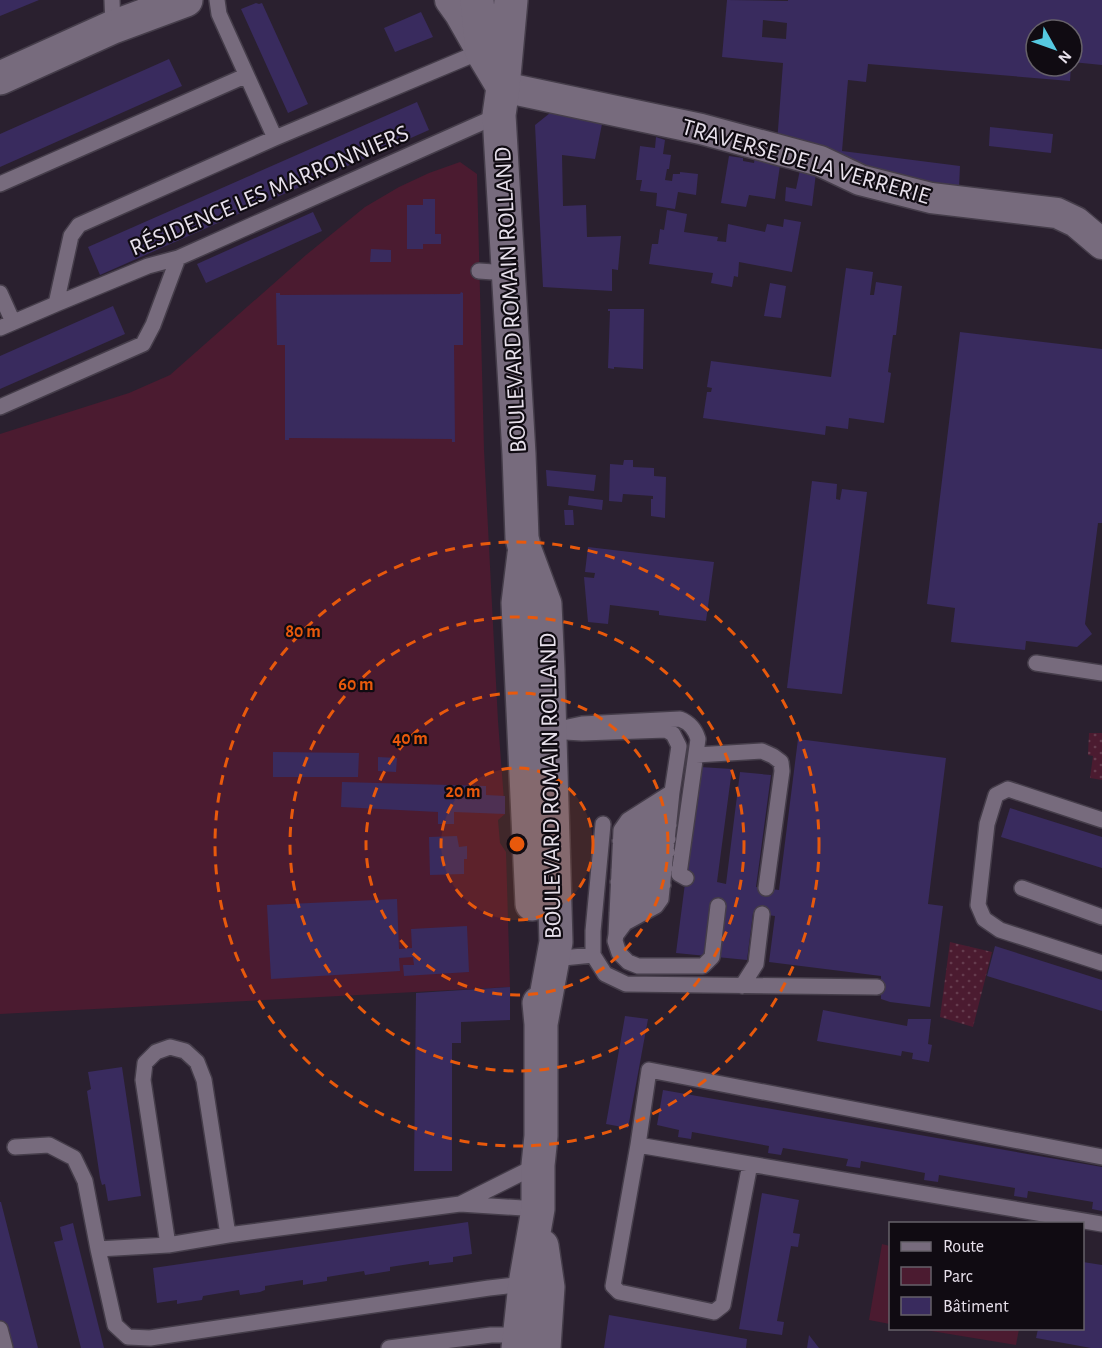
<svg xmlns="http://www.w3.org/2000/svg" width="1102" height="1348" viewBox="0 0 1102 1348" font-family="'Alegreya Sans',sans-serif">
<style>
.green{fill:#4b1b30}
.garden{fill:url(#garden-dots)}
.building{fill:#392b5e;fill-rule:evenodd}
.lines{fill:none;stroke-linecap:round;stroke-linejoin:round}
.lane-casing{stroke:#453d4a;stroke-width:18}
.street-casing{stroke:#453d4a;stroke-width:33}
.secondary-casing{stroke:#453d4a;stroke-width:36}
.lane{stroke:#776b7d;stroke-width:15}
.street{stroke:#776b7d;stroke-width:30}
.secondary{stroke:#776b7d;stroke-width:33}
.ring{fill:none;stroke:#e8590c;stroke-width:3;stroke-dasharray:10 8}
.labels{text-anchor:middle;stroke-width:4.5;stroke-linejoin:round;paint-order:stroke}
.street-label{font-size:24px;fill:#e8e1ec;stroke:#100b12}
.centre{fill:#e8590c;stroke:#100b12;stroke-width:3}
.ring-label{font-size:18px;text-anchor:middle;font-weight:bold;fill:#e8590c;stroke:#100b12;stroke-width:4.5;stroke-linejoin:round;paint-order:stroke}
</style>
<defs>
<pattern id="garden-dots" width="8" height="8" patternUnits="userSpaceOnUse" patternTransform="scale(1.5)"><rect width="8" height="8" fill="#4b1b30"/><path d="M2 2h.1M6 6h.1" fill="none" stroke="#653c4e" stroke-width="1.8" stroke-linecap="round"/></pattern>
</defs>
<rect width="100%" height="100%" fill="#2a202f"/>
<path class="green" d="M460,162L477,174L484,450L498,721L505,814L498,820L500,843L506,852L510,987L0,1014V434L129,393L170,375L306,255L365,207L399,187L429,173Z
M882,1244L890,1246V1324L869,1320Z
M919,1329L1019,1328V1329L1016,1345Z"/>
<path class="garden" d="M1089,733H1102V780L1090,778L1093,756L1088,755Z
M950,942L992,952L973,1027L940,1017Z"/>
<path class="building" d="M0,0H39L0,16Z
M727,0L788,1V0H1102V65L1072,62V30H1036V66H1071L1070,81L868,64L866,82L848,80L842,151L960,166L959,187L882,179L777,143L783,63L722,57ZM763,20L787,23L786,39L762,37Z
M256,3L259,4L262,3L308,104L288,113L241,9Z
M421,12L433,37L395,52L384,28Z
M169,59L182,86L0,167V134Z
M417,102L429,130L100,275L88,247Z
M550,113L602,124L595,159L562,155L563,206L586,205L587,237L621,236L618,270L612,269V291L543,287L535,125Z
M990,127L1053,134L1051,153L989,146Z
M656,137L665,140L663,154L671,155L669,169H667L665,180L672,181L673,174H680V172L698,174L696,195L678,192L675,209L656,206L657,193L640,191L642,180H636L640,146L655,148Z
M756,151L781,159L775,199L749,195L746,207L721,203L729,156L743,158V161L754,163Z
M800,170L816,173L812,206L785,201L786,187L796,189Z
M423,199H435V234H441V244H423V249H407V205H423Z
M667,210L687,214L684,232L718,237L717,241L726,242L728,224L765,232L767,224L783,227L784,219L801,222L792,272L739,262L738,277L734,276L732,287L711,283L713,273L649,264L652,244H658L660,229L664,230Z
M313,212L322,231L206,283L197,264Z
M371,249L391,250V262H370Z
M846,268L873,272L870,295H874L876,282L902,286L896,335H893L888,372L891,373L884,423L849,418L848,429L826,426L825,435L703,418L707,392H711L712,388L707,387L711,361L831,377Z
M770,283L786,286L781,318L764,316Z
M461,292L463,293V345H454L455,442H452V439L289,438V440H285V345H277L276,293H280V295L460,294Z
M113,306L125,334L0,389V356Z
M608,309H644L643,369L614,367V369L608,368L610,311H608Z
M960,332L1102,349V523H1098L1085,624L1092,634L1077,647L1026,641L1025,650L951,642L955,608L927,604Z
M624,460H633V467L654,468V476L666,477L665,518L651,516V499H653V496L623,494L622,502L609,501L610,464L623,465Z
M546,470L596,475L594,491L547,486Z
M812,481L837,484L836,499L840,500L842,489L867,492L842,694L787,688Z
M569,496L603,500L602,510L568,505Z
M564,510H573L574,525H565Z
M588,547L714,562L706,621L659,615V611L610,605L608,624L588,622L584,577L594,578L595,573L585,572Z
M798,739L946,758L928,904L943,906L930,1007L890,1002L881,999V976L769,962L775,916L753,913L747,960L676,953L700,767L732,769L717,882L726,884L740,772L771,775L756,887L779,890Z
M273,752L359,753L358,777H273Z
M378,757L397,758L396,772L378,771Z
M342,782L486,786V795L505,796V814L454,812V824H438V812L341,807Z
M1010,808L1102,837V868L1001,837Z
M457,836L459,847L467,846V859H464V874L430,875L429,837Z
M397,899L399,949L412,948L411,929L467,926L469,972L404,976L403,965H414L413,957L399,958L400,971L271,979L267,905Z
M995,946L1102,980V1011L987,976Z
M510,987V1020L461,1022V1043H452V1171H414L416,993Z
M823,1010L907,1026L908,1019H931L928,1044L932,1045L929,1062L912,1059L913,1053L902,1051L901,1056L817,1041Z
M625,1016L648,1019L628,1128L606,1124Z
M122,1067L141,1196L108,1201L105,1184L102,1185L100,1178L87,1091L91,1089L88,1072Z
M663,1090L1102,1167V1211L1092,1209L1093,1202L1028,1191L1027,1198L1014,1196L1015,1188L939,1175L938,1182L924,1180L925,1173L894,1167L861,1161L860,1168L846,1166L848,1159L783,1148L781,1155L768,1153L769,1146L692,1132L691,1139L678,1137L679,1130L657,1125Z
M762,1193L799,1200L793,1233L800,1234L798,1247L791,1246L777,1321L784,1322L782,1335L739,1329Z
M0,1202H1L38,1348H0Z
M468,1222L472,1254L453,1257V1262L429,1265V1261L390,1267V1271L365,1275L364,1271L327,1277V1281L308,1284L303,1285V1280L265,1286V1290L260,1292L240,1295L239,1290L203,1296L202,1300L182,1303L177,1304V1300L157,1303L153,1268Z
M73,1223L76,1236L104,1348H81L54,1242L63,1240L60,1227Z
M1083,1262L1102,1265V1348H1091L1036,1338L1038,1329H1083Z
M609,1315L747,1339L746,1348H604Z
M809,1335L819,1348H807Z"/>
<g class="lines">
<g class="lane-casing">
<path id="lane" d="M112,0L113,27
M217,0L219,14L275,138
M0,184L245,76
M479,271L508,273
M0,293L13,322
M56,304L148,266L178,258L499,115
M0,328L56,304L71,236L79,225L275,138L470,56L482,52
M0,407L143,344L153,325L178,258
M1036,663L1102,673
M696,755L762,751L773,756L781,762L782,771L766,888
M1102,820L1008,789L996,795L987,824L978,905L984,919L1000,930L1102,963
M603,824L593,931V955L605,974L626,984L877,987
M620,841L670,809
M620,854L669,825
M619,870L668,839
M686,878L679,874L698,739C695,729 690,723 680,719L582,724L549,731L582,733L666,730L673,734L679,746L672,792L661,899L656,906L625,923L616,935L615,941L619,953L628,962L638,966H703L712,957L718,906
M618,882L667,852
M1022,888L1102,917
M618,898L665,868
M617,913L663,885
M616,935L621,830L628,820L672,792
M553,959L593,955
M742,986L756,964L762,914
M638,1145L613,1286L619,1292L714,1312L723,1305L750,1164
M15,1147L49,1145L74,1158L85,1181L98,1249
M1102,1157L649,1070L638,1145L1102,1224
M460,1204L538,1209
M168,1245L143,1080L145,1063L156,1052L170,1047L185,1051L197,1062L204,1080L228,1235
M525,1284L489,1288L150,1338L128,1337L115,1325L98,1249L168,1245L228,1235L460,1204L538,1165
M0,1329L5,1348
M389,1348L491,1335H504L520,1338"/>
</g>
<g class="street-casing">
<path id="street" d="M450,0L460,14L481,51
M503,87L701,129L820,161L860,180L931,198L1057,213L1076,222L1102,244"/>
</g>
<g class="secondary-casing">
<path id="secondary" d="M477,0L482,52L503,87
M511,0L503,87L499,115L519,454L522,538L525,550L545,604L548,670L556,942L541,1024
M0,78L113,27L186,0
M524,554L518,603L532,904
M542,1246L548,1287L544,1348
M518,1348L525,1284L538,1209V1165L541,1136V1024L539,1003"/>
</g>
<use href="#lane" class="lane"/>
<use href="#street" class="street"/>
<use href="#secondary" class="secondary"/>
</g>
<circle cx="517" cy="844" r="76" fill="#e8590c" fill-opacity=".12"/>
<g class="ring">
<circle cx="517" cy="844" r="76"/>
<circle cx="517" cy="844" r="151"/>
<circle cx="517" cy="844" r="227"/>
<circle cx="517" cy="844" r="302"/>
</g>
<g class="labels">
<g class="street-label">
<text transform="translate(806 161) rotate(16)" y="8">TRAVERSE DE LA VERRERIE</text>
<text transform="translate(269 190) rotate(-23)" y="8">RÉSIDENCE LES MARRONNIERS</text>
<text transform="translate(510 300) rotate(-93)" y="8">BOULEVARD ROMAIN ROLLAND</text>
<text transform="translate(550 786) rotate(-91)" y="8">BOULEVARD ROMAIN ROLLAND</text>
</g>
</g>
<circle cx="517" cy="844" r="9" class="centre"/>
<g class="ring-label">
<text x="303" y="637">80 m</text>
<text x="356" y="690">60 m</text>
<text x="410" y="744">40 m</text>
<text x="463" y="797">20 m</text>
</g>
<rect x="889" y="1222" width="195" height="108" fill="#100b12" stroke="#666169" stroke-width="1.5"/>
<rect x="901" y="1242" width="30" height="9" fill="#776b7d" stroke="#666169" stroke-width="1.5"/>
<text x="943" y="1252" font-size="18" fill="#e8e1ec">Route</text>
<rect x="901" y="1267" width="30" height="18" fill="#4b1b30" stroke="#666169" stroke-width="1.5"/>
<text x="943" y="1282" font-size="18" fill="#e8e1ec">Parc</text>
<rect x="901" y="1297" width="30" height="18" fill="#392b5e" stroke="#666169" stroke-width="1.5"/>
<text x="943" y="1312" font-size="18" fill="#e8e1ec">Bâtiment</text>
<g transform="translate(1054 48) rotate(130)"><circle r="28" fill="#100b12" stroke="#666169" stroke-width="1.5"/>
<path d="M0-4.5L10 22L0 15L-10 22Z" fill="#56c9e1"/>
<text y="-9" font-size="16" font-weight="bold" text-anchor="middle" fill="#e8e1ec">N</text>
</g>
</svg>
